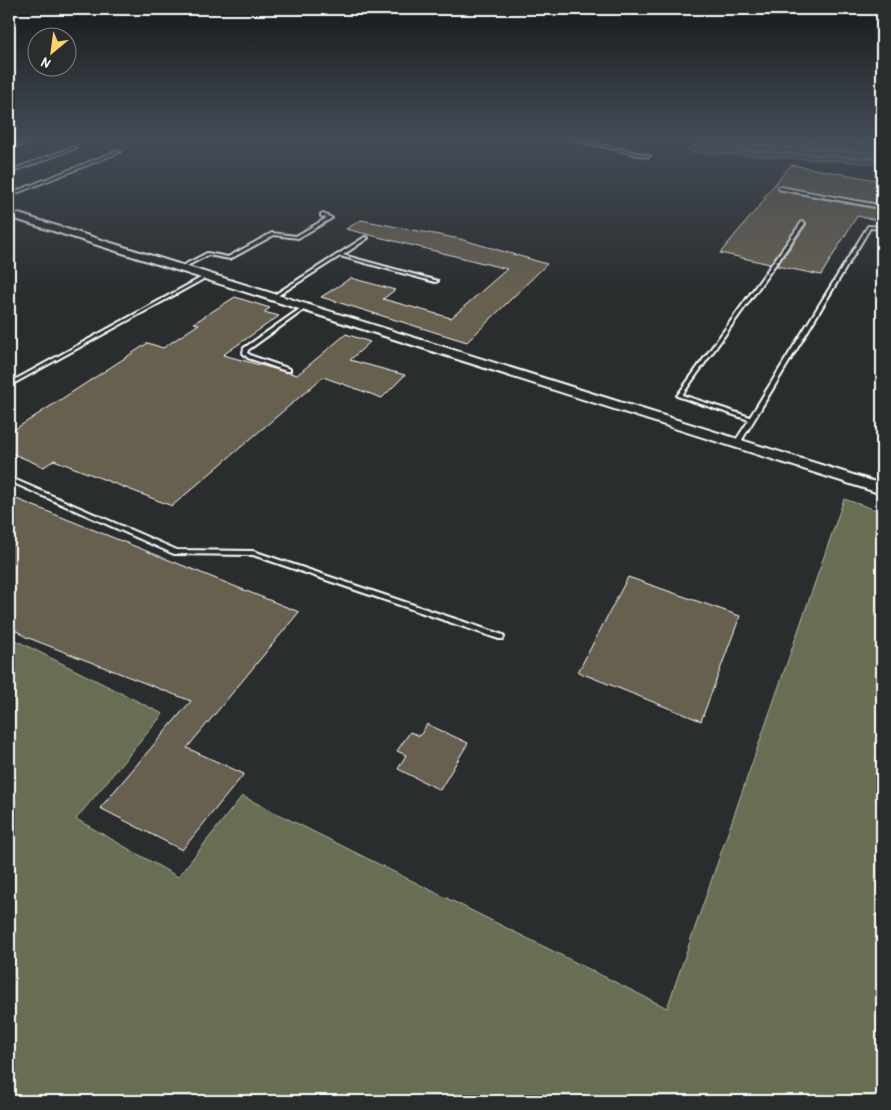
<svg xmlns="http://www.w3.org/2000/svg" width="891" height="1110" viewBox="0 0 891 1110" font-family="'Patrick Hand',sans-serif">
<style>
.green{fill:#686e53;stroke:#b4b6a9}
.water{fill:#4e6773;stroke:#95a4ab}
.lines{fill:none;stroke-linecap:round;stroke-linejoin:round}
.shore{stroke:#b8c2c7;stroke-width:1}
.building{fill:#676050;stroke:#fff}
.service-casing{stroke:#fff;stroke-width:4}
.tertiary-casing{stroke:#fff;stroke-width:4}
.service{fill:#2a2d2e;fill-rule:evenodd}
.tertiary{fill:#2a2d2e;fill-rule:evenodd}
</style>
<rect width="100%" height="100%" fill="#2a2d2e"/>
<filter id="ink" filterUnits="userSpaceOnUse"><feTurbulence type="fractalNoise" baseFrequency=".02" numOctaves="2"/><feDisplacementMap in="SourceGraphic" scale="10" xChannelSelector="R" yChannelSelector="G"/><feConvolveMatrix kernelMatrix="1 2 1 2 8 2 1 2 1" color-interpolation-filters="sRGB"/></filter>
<g filter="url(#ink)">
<path class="green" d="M844,499L882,512V1101H9V637L163,714L76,819L178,877L242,796L667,1008Z"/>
<path class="water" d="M709,138H882V164L690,152L687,149Z"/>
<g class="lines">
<path class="shore" d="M710,138L707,145L709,148L882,159
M717,138L719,143L882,153
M760,138L882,145"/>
</g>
<path class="building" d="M791,165L882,181V204L778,186L779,191L882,210V221L857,216L821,275L777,266L807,224L803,220L770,264L720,253L766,198H763Z
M361,220L460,239L547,264L467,342L321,297L351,278L395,290L383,299L451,318L507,269L346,229Z
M235,297L270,308L264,312L279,316L223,355L297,375L346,334L370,342L350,360L405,375L382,398L323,377L172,506L54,460L44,467L9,452V433L148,343L163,348L199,324L194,323Z
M9,496L299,612L187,748L244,774L182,850L100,808L191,701L26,637L9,626Z
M628,577L740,616L701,721L578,672Z
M427,724L468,743L440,790L398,769L406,755L397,751L410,732L420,736Z"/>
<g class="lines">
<g class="service-casing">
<path id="service" d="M39,138H42L9,149V147Z
M569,138H572L650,156L648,157L570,139Z
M73,147L76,148L9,173V171Z
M117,151L120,152L9,196V194Z
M780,187L882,206V208L779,189V187Z
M321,214H323L332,218L298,238L274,235L230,259L208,255L181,269L178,268L207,253L228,257L272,233L296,236L327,218L321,216Z
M802,222L805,223L682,395L750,417L868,226L882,227V229L870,228L740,443L739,444H735L734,443L749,420L677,396Z
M365,237L368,238L343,255L438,281L435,282L340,256L274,298L271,297Z
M206,275L209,276L9,386V383Z
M304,306L308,307L248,350L247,353L252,356L290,369V371H286L248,358L243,353L244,348Z
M9,477L177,550L253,551L503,635L504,637L503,639H499L253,555L174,554L9,481Z"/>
</g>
<g class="tertiary-casing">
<path id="tertiary" d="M9,211L882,484V494L9,217Z"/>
</g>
<use href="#service" class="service"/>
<use href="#tertiary" class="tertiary"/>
</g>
</g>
<linearGradient id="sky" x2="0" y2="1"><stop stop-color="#171919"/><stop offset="0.47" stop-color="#444c57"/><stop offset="1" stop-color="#444c57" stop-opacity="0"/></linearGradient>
<rect width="891" height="293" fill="url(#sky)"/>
<rect width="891" height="1110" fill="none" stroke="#2a2d2e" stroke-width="30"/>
<rect x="15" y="15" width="861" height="1080" fill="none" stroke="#fff" stroke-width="2" filter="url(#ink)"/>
<g transform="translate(52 52) rotate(209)"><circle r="24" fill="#2a2d2e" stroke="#7f8182"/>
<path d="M0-4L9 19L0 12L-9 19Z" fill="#ffd166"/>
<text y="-8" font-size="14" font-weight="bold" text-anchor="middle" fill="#ffffff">N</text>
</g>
</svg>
